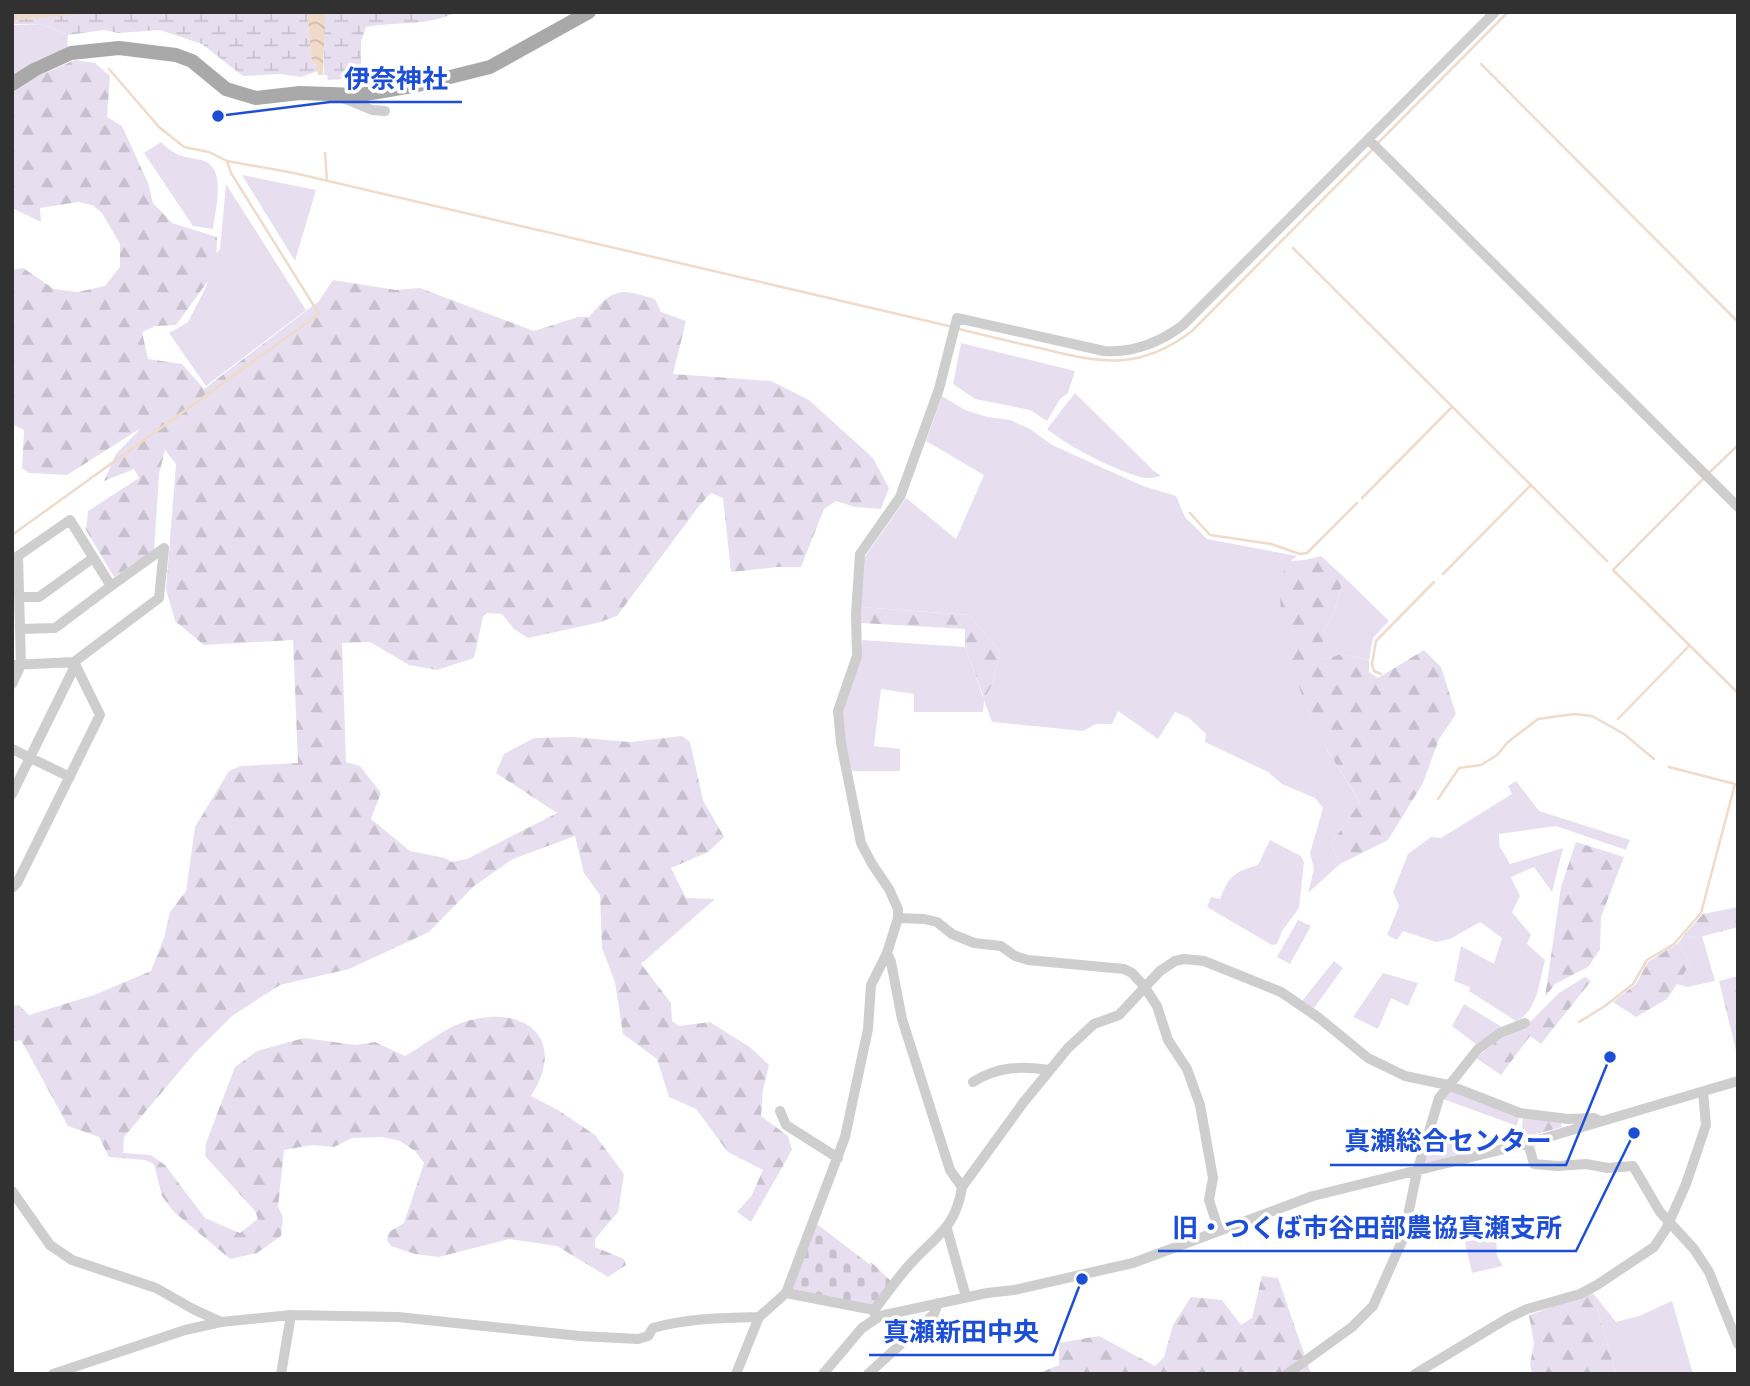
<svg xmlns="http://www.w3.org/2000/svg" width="1750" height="1386" viewBox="0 0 1750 1386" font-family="'Roboto Condensed','Noto Sans JP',sans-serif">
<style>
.green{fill:#e7dfef}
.forest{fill:url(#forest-firs)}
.wetland{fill:url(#wetland-marsh)}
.cemetery{fill:url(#cemetery-stones)}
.water{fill:url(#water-waves)}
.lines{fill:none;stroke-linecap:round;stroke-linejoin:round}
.stream{stroke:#f0dbca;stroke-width:2.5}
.minor{stroke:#cecece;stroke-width:10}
.major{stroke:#a9a9a9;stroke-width:14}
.leader{fill:none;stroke:#1d4ed8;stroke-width:2.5}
.callout-dot{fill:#1d4ed8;stroke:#fff;stroke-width:2.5}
.callout-label{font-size:26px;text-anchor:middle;font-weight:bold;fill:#1d4ed8;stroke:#fff;stroke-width:7;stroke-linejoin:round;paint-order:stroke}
</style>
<defs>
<pattern id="forest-firs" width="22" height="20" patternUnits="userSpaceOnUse" patternTransform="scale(1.75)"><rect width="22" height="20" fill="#e7dfef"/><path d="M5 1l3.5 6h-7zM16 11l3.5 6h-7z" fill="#c7c0cd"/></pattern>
<pattern id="wetland-marsh" width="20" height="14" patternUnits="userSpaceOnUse" patternTransform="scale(1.75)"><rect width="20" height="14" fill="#e7dfef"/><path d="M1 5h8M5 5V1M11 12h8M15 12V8" fill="none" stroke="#c7c0cd"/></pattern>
<pattern id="cemetery-stones" width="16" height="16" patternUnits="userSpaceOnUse" patternTransform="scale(1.75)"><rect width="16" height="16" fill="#e7dfef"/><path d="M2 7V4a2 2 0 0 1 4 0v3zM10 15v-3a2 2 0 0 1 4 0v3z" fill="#c7c0cd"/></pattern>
<pattern id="water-waves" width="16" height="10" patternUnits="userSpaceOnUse" patternTransform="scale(1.75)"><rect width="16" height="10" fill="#f0dbca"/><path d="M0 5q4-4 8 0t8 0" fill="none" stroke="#cebcae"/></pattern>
</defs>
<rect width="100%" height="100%" fill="#fff"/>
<path class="green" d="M12,25H44L68,35L67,51L12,78Z
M161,142C176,157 182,156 201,160C228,166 215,209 213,229L193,226L144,153Z
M242,175L316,190L295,261Z
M226,184L306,310L206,386L169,333L188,322L207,285L208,273L205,267L220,249Z
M961,343L1075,371L1068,393L1060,399L1047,421L1030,410L975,399L953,384Z
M1075,393L1153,470L1161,476C1155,477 1150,479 1145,478C1117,472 1069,447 1047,429Z
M942,396L965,410L987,417L1010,420L1030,429L1052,445L1143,486L1176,496L1185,517L1207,539L1297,556L1291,561L1285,635L1308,710L1327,750L1360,802L1331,844L1340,864L1308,893L1314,869L1310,853L1323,808L1315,798L1282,784L1268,772L1205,742L1206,734L1189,718L1175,712L1158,739L1118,711L1112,724H1096L1083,731L992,722L984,700L983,712H914V694L881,689L874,746L900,749V771H852C848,751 838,725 844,705C849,682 861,664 862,640L965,647L983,697L992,685L1000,651L969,615L861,607L864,558L906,498L956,539L984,475L926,441Z
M1344,577L1389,621L1373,638L1369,660L1341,654L1323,660V632L1334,612Z
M1516,781L1539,811L1630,840L1626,850L1556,826L1499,834V845L1510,864L1563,848L1552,892L1534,867L1511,877L1520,896L1512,912L1531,935L1527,944L1545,960C1539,982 1538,1011 1516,1021L1469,991L1470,987L1454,981L1461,946L1494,964L1502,938L1480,922L1450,939L1436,942L1403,931L1397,940L1387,935L1399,906L1393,892L1408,854L1431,837L1441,838L1512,794L1508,786Z
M1270,840L1301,856L1304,862L1299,908L1282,931L1277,944L1272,945L1207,907L1211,897L1220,899C1229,876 1234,872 1258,865Z
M1298,920L1311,926L1290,964L1277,957Z
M1685,934L1696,938L1702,936L1715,981L1687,987L1677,984L1691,963L1678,943Z
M1334,961L1343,968L1314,1008L1302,1001Z
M1383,973L1418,983L1408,1006L1391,998L1378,1029L1353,1017Z
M1464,1004L1502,1027L1477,1045L1452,1026Z
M1449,1089L1519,1117L1517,1126L1443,1099Z
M1459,1132L1461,1155L1424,1164L1432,1135Z
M1496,1235L1497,1256L1503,1266L1472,1273L1465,1242Z
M1593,1293L1616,1322L1639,1316L1672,1301L1693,1374H1618L1615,1371Z"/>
<path class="forest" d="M75,60L95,63L110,76L107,117L122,126L148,183L153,203L172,223L217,237L216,270L176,325L155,326L142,332L148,359L182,364L204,389L319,301L333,280L396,290L420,288L534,331L578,317H589C613,288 619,288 655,299L661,312L686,321L673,374L771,381L809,400L873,458L889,488L881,509L855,507L836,501L824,509L801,567H777L731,572L723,498L711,493L699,506L617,616L597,623L528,638L514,629L502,614L487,613L483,617L474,658L437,670L409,665L370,642L342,643L346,762L360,766L381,793L371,819L410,851L445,858L451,862L467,859L557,813L496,773L504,754L534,738L573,737L630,742L682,736L690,742L703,800L724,837L708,852L671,868L686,898L715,899L641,964L671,1003L672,1021L679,1026L710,1022L751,1048L769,1065L763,1090L761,1116L788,1136L792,1150L751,1222L737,1212L752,1195L763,1170L728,1152L696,1109L669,1097L657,1059L623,1034L615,982L602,948L600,895L584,873L575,836L513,859L474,886L429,932L349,969L280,985L232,1016L195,1053L124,1137L123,1153L151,1155L165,1165L205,1218L240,1233L258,1219L255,1211L205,1156L206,1143L235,1067L257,1051L304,1038L356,1045L375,1042L405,1056C423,1046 442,1030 461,1023C520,1002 570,1035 531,1096L558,1110L595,1135L624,1174L618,1212L595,1239V1247L624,1259L626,1265L608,1277L557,1246L509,1239L439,1257L415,1254L391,1246L387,1240L389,1232L404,1223L424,1163L415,1151L400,1141L382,1137L352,1138L334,1147L312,1145L284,1150L278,1207L283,1217L281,1236L257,1253L230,1259L173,1211L162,1196L154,1164L145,1160L109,1157L99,1137L68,1126L21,1040L12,1042V1006L19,1005L29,1015L94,995L151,971L164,938L170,912L186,891L195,827L229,771L241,766L298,763L293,640L204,645L175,621L166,589L176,464L165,450L159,474L154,551L114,577L86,530L88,511L139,478L134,469L104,481L116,454L141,428L67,475L29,473L22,468L24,430L12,424V270L23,268L54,289L78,292L105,286L120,267V244L102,213L92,205L78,202L40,208L41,222L12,208V91L29,80Z
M1321,556L1344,577L1334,612L1323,632V660L1341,654L1369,660V672L1378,678L1424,650L1441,667L1456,714L1439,739L1423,783L1388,840L1340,864L1331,844L1360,802C1350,785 1338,768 1328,751C1303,707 1278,636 1280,585C1280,575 1285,569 1291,561L1305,560Z
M861,607L969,615L1000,651L992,685L984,698L965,647V629L861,623Z
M1576,842L1624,857L1601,917L1600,950L1588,967L1555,984L1545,997L1561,887Z
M1738,907V927L1696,938L1685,934L1703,914Z
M1678,943L1691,963L1667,999L1636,1017L1613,1002L1636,984L1648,962Z
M1738,976V1059L1719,981Z
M1585,977L1591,981L1541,1044L1530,1036L1501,1075L1476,1058L1498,1040L1526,1026L1559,993Z
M1523,1117L1561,1123L1562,1127L1521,1138Z
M1262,1276L1278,1278L1311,1374H1036L1059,1365V1343L1099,1336L1155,1366L1164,1357L1173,1325L1191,1297L1222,1300L1241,1325L1252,1318Z
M1593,1293L1615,1371L1618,1374H1532L1530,1364L1534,1344L1529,1315Z"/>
<path class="wetland" d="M12,12H307L312,62L316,63L318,71L301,77L280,74L243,76L202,44L160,30L118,33L104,30L68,35L44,25L12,24Z
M324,12H456C428,27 396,21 366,27L361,41V78L328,80L327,75H324Z"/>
<path class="cemetery" d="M817,1224L869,1264L871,1262L892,1282L875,1304L869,1306L792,1290Z"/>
<path class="water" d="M12,12H106L12,20Z
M307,12H325L323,75H318L316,64L312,63Z"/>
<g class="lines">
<path class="stream" d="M1481,64L1738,322
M109,69L159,127L184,147L209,152L227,161L294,173L953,327
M1377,144L1508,12
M325,153L327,181
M1293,248L1607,561
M959,329C987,336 1016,343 1044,349C1103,364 1141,370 1192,331L1373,149
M1710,472L1738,445
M1703,479L1613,570L1738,693
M1362,498L1452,407
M1190,513L1210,535L1271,544L1300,554L1307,553L1357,503
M12,535L319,314L231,173L227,161
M1443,574L1531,485
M1381,674L1374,671L1372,664L1376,641L1434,582
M1618,719L1689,646
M1438,799L1459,768L1481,765L1497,755L1508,742L1538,719L1574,714L1592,716L1624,734L1654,759
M1579,1022L1605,1006L1633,984L1647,960L1674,944L1701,913L1735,784L1669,767"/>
<path class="minor" d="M338,96L372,110L385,111
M1369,140L1738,507
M12,560L70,520L111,586L164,548
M20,597H39L93,558
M21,629L55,628L111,586
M12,665L74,662L159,598L164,548
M12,684L21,665L18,556
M12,749L70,777
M12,794L73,670L74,662
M12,888L17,883L100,715L74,662
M898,918L924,919L937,922L952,934L974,943L1001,946L1015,956L1028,960L1124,969L1132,973L1144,986L1157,1006L1168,1040L1187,1069L1200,1105L1213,1178L1209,1200L1219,1231
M887,953L891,962L902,1019L950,1170L962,1187
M973,1082C998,1066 1021,1066 1049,1070
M780,1111L786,1125L838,1158
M1528,1143L1534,1164L1558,1166L1586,1164L1608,1168L1633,1166L1660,1212L1694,1249L1709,1272L1738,1344
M12,1191L50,1245L72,1260L156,1288L193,1309L221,1322
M947,1229L966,1297
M786,1293L874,1310L875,1315
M874,1310C887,1294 898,1277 912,1262C937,1235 956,1227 962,1187L1023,1103L1068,1048L1094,1024L1119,1015L1160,971L1175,961L1184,959L1204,961L1281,992L1319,1018L1368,1058L1405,1076L1448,1085L1520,1113L1568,1119L1594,1118L1600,1121
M53,1374L185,1330L221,1322L291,1315L398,1317L580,1336L638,1339L648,1336L653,1328C688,1318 723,1318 759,1317
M281,1374L291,1315
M736,1374L759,1317L786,1293L845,1137L868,1029L871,985L887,953L898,918V909L889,889L872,864L861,843L841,743L838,711L857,656L856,614L860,554L900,497L939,389L957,318L1104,351C1134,353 1159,343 1183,325L1495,12
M823,1374L862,1328L880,1316L987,1293L1014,1290L1133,1263L1313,1196L1528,1143L1738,1081
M868,1374L934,1314L938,1303
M1287,1374L1352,1327L1373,1306L1403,1239L1417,1172L1439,1098L1478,1049L1500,1033L1525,1023
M1415,1374L1508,1318L1527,1309L1580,1294L1597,1285L1654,1247L1666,1229L1686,1184L1706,1125L1703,1092"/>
<path class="major" d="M12,84L34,70L71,53L119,48L176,55L192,61L226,89L256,98L300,93L360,95L418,85L490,67L589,12"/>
</g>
<path class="leader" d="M218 116L330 102H462M1610 1057L1566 1165H1330M1634 1133L1576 1251H1158M1082 1279L1053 1355H869"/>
<g class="callout-dot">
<circle cx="218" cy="116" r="7"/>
<circle cx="1610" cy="1057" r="7"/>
<circle cx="1634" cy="1133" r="7"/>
<circle cx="1082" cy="1279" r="7"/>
</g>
<g class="callout-label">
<text x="396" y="88">伊奈神社</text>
<text x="1448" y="1150">真瀬総合センター</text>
<text x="1367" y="1237">旧・つくば市谷田部農協真瀬支所</text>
<text x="961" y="1341">真瀬新田中央</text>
</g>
<rect width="1750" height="1386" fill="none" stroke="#313131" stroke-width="28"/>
</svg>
